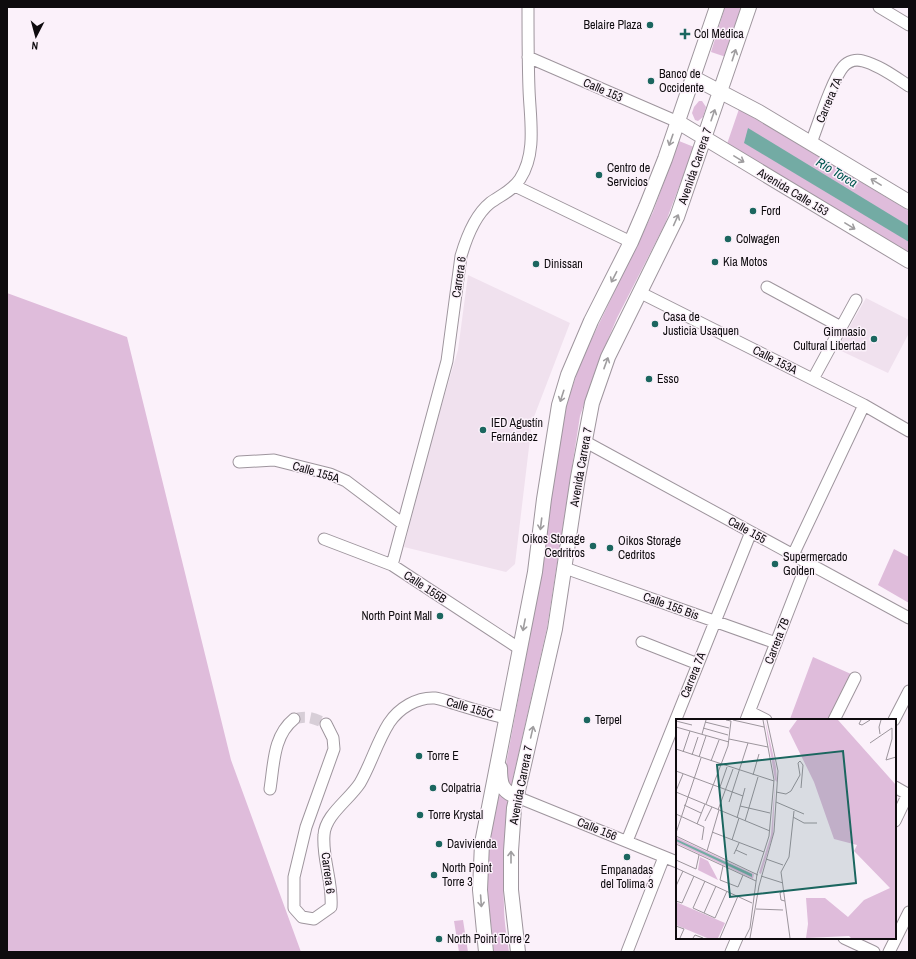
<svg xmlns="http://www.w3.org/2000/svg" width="916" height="959" viewBox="0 0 916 959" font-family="'Archivo Narrow',sans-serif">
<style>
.built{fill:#f0e1ee}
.green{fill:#dfbcdb}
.water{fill:#73aba4}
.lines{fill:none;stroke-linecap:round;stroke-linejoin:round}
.minor-tunnel{stroke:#d7ced7;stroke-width:11;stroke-dasharray:11 5.5;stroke-linecap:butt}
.minor-casing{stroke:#9e959d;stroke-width:13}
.major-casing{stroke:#9e959d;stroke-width:16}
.minor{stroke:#fff;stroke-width:11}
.major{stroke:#fff;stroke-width:14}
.oneway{stroke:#9f9d9f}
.poi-dot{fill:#1b665f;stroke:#fbf1fa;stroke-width:1.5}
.labels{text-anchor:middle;stroke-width:3;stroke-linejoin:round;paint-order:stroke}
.poi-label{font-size:12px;fill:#0e0b0e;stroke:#fbf1fa;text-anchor:start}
.street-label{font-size:12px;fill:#0e0b0e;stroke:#fbf1fa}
.water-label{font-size:13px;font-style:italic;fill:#005650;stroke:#fbf1fa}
.inset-road{fill:none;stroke:#9c959c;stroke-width:1}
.view{fill:#1b665f;fill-opacity:0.15;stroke:#1b665f;stroke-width:2}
.inset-edge{fill:none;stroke:#0e0b0e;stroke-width:2}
</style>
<rect width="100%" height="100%" fill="#fbf1fa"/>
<path class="built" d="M468,275L570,323L532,422L515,564L506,572L404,547L432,438L458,350Z
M866,298L909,320V333L888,373L837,349Z"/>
<path class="green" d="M725,7H741L726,57L711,52Z
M699,101H702L706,107L703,117L698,121L695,120L692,113L694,107Z
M739,109L909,211V255L727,144Z
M679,141L694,147L665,224L617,318L598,363L580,416L547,628L511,787L504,775L537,598L564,412L581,361L653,212Z
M7,293L127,337L231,760L301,952H7Z
M894,549L909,557V603L878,585Z
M813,657L851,674L829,720H792L790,719Z
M496,789L509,803C505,837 502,872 504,906C504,922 507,937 509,952H494L488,897V851Z
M463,920L468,952H459L454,921Z"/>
<path class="water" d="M748,128L909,226V242L744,143Z"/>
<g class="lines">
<path class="minor-tunnel" d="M294,719C307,715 314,718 326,724"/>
<g class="minor-casing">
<path id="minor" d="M879,7L909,25
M528,57L678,122
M811,143C818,125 832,80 843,67C848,61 856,59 863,61C879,65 895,77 909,86
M515,186L631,242
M767,287L841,327
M639,292L864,405L909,431
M813,379L856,300
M584,441L909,618
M239,462L274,460L330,474L346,481L403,524
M324,539L392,565L520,649
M793,555L864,405
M392,565L447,361L461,256C466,239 475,215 490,203C501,195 512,191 520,179C537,153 530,119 529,89C528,62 528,34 528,7
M565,568L776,643
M642,642L698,664
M750,712L766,720
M746,720L807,563
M834,720L855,678
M894,720L909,691
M326,724L333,738L334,749L306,827L294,877V908L302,917L314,919L331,907C333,882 322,859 324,835C325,815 349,800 360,783C371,764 377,742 389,723C399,708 417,697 435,698C442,699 449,702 456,704C472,709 489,714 505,718
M895,787L909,795
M270,789C274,764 273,736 294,719
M517,797L677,862
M895,821L908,794
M627,841L751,532
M844,938L874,952
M627,952L664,857
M731,952L737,938
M889,952L909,912"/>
</g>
<g class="major-casing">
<path id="major" d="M694,78L759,112L909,202
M678,122L909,261
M500,768C500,783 501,791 517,797
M486,952L480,890L482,843L535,572L544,499L559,405L568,375L591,321L631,242L646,207L665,159L717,7
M518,952L511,890V851L514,808L555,629L578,477L592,403L608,357L677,217L749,7"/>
</g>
<use href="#minor" class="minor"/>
<use href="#major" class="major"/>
</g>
<defs><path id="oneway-shaft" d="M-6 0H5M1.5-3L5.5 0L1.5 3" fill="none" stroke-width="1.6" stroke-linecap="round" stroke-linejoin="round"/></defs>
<g class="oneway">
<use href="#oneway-shaft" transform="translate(734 55) rotate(-72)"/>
<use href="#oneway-shaft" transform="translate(713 115) rotate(-71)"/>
<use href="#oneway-shaft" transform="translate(671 140) rotate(109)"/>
<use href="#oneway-shaft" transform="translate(739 159) rotate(31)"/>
<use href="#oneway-shaft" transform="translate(876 182) rotate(-149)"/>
<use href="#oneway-shaft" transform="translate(676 220) rotate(-66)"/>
<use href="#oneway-shaft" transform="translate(850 226) rotate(31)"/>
<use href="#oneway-shaft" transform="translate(614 277) rotate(117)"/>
<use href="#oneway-shaft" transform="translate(606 363) rotate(-70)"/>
<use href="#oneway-shaft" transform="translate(562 396) rotate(108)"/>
<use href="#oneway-shaft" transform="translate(541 524) rotate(97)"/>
<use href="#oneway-shaft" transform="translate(524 625) rotate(101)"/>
<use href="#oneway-shaft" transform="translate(532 732) rotate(-77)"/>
<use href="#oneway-shaft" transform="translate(511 857) rotate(-90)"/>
<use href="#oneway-shaft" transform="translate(481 901) rotate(86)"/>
</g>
<g class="poi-dot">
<circle cx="650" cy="25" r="4"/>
<path d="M683 28h4v4h4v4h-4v4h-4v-4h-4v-4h4z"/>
<circle cx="651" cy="81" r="4"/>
<circle cx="599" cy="175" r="4"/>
<circle cx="753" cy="211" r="4"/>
<circle cx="728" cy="239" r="4"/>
<circle cx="715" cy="262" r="4"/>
<circle cx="536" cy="264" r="4"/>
<circle cx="655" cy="324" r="4"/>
<circle cx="874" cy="339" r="4"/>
<circle cx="649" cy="379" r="4"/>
<circle cx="483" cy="430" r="4"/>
<circle cx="593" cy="546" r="4"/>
<circle cx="610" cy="548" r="4"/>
<circle cx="775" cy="564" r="4"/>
<circle cx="440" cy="616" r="4"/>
<circle cx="587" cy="720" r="4"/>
<circle cx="419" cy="756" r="4"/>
<circle cx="433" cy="788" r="4"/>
<circle cx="420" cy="815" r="4"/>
<circle cx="439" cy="844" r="4"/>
<circle cx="627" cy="857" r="4"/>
<circle cx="434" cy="875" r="4"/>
<circle cx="439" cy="939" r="4"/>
</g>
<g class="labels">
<g class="poi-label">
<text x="642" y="29" text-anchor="end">Belaire Plaza</text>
<text x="694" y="38">Col Médica</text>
<text x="659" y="78">Banco de<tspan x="659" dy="14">Occidente</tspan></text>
<text x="607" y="172">Centro de<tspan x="607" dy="14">Servicios</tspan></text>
<text x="761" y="215">Ford</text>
<text x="736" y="243">Colwagen</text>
<text x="723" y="266">Kia Motos</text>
<text x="544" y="268">Dinissan</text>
<text x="663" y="321">Casa de<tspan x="663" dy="14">Justicia Usaquen</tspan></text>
<text x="866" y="336" text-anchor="end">Gimnasio<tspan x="866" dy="14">Cultural Libertad</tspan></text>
<text x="657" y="383">Esso</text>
<text x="491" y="427">IED Agustín<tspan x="491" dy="14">Fernández</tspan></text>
<text x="585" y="543" text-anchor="end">Oikos Storage<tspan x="585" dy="14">Cedritros</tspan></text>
<text x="618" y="545">Oikos Storage<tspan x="618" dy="14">Cedritos</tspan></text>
<text x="783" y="561">Supermercado<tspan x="783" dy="14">Golden</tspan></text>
<text x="432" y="620" text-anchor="end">North Point Mall</text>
<text x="595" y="724">Terpel</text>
<text x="427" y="760">Torre E</text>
<text x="441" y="792">Colpatria</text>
<text x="428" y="819">Torre Krystal</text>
<text x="447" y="848">Davivienda</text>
<text x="442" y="872">North Point<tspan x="442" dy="14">Torre 3</tspan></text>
<text x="627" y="874" text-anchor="middle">Empanadas<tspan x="627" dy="14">del Tolima 3</tspan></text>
<text x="447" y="943">North Point Torre 2</text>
</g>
<g class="street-label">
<text transform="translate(603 90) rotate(23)" y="4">Calle 153</text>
<text transform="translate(829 100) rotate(-67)" y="4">Carrera 7A</text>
<text transform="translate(695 166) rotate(-71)" y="4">Avenida Carrera 7</text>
<text transform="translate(793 192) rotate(31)" y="4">Avenida Calle 153</text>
<text transform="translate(459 277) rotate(-82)" y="4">Carrera 6</text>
<text transform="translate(775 360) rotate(27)" y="4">Calle 153A</text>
<text transform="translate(581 467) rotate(-80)" y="4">Avenida Carrera 7</text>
<text transform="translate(316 472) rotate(16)" y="4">Calle 155A</text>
<text transform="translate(747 530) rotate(29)" y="4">Calle 155</text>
<text transform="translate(425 587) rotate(33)" y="4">Calle 155B</text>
<text transform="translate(671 606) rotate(20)" y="4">Calle 155 Bis</text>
<text transform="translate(777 641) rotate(-69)" y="4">Carrera 7B</text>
<text transform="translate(693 675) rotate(-68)" y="4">Carrera 7A</text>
<text transform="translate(470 708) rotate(16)" y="4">Calle 155C</text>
<text transform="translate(521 785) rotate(-79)" y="4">Avenida Carrera 7</text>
<text transform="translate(597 829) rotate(22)" y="4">Calle 156</text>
<text transform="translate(328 873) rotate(83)" y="4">Carrera 6</text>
</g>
<g class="water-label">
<text transform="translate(837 172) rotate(31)" y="5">Río Torca</text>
</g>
</g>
<g transform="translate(676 719)">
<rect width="220" height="220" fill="#fbf1fa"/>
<path d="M89,1L100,48L101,63L99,61ZM121,1H162L220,66V219H175L173,217L130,219L132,205L130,179H149L172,198L188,181L214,169L178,132L181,126L158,120L138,63L113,12ZM99,63L97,116L85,155L83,154L95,116ZM0,118L78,155L77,160L0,124ZM24,138L32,142L42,161L22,151ZM0,183L49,204L42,219H31L0,206Z" fill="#dfbcdb"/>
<path d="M0,120L76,155V158L0,122Z" fill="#73aba4"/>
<path class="inset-road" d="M57,1L88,8M185,1L183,5L186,6L194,1M0,2L16,6M29,3L53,9M0,8L53,23M27,9L52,16M26,15L30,1M204,15L203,8L205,1M53,20L92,28M194,24L216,9V20L210,41L220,38M0,30L98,62M7,33L14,12M16,36L22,18M23,38L30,17M35,42L43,21M0,52L67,77M77,56L83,35M44,68L51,48M0,72L7,55M0,73L94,112M100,73L110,75L115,72L124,56L122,44L124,42L127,46L125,69M53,83L72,24M100,83L128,95M30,85L52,27L55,2L50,1M8,86L25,94M64,87L94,94M42,91L57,50M0,95L28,108L26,121M117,98L128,104H141M61,99L69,69M29,102L36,88M69,102L82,58M21,105L29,85M36,113L88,133M0,114L25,39M0,117L82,156M56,121L63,99M0,125L80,162M60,131L71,136M31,132L43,91M58,135L63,124M90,140L107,146M0,141L20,150L23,136M47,147L44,161L62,168L67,156M0,149L76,184M85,157L107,164M29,162L17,189L39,199L51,172M0,167L7,152M108,171L104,174L105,181L109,182M0,182L6,184L18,157M80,190L107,191M28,194L40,167M0,207L8,210L4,219M17,219L19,216L27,219M44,219L62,177M69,219L74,209L81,155L93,117L98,61L87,1M74,219L83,167L98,113L102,52L91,1M114,219L105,153L113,138L118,92"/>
<path class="view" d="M167,32L180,164L54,178L41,46Z"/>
<rect width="220" height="220" class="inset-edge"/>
</g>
<rect width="916" height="959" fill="none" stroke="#0e0b0e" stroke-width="16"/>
<g transform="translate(36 36) rotate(186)" stroke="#fbf1fa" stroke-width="3" paint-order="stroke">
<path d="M0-3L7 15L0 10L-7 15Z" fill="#0e0b0e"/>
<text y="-6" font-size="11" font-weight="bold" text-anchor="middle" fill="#0e0b0e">N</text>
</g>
</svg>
